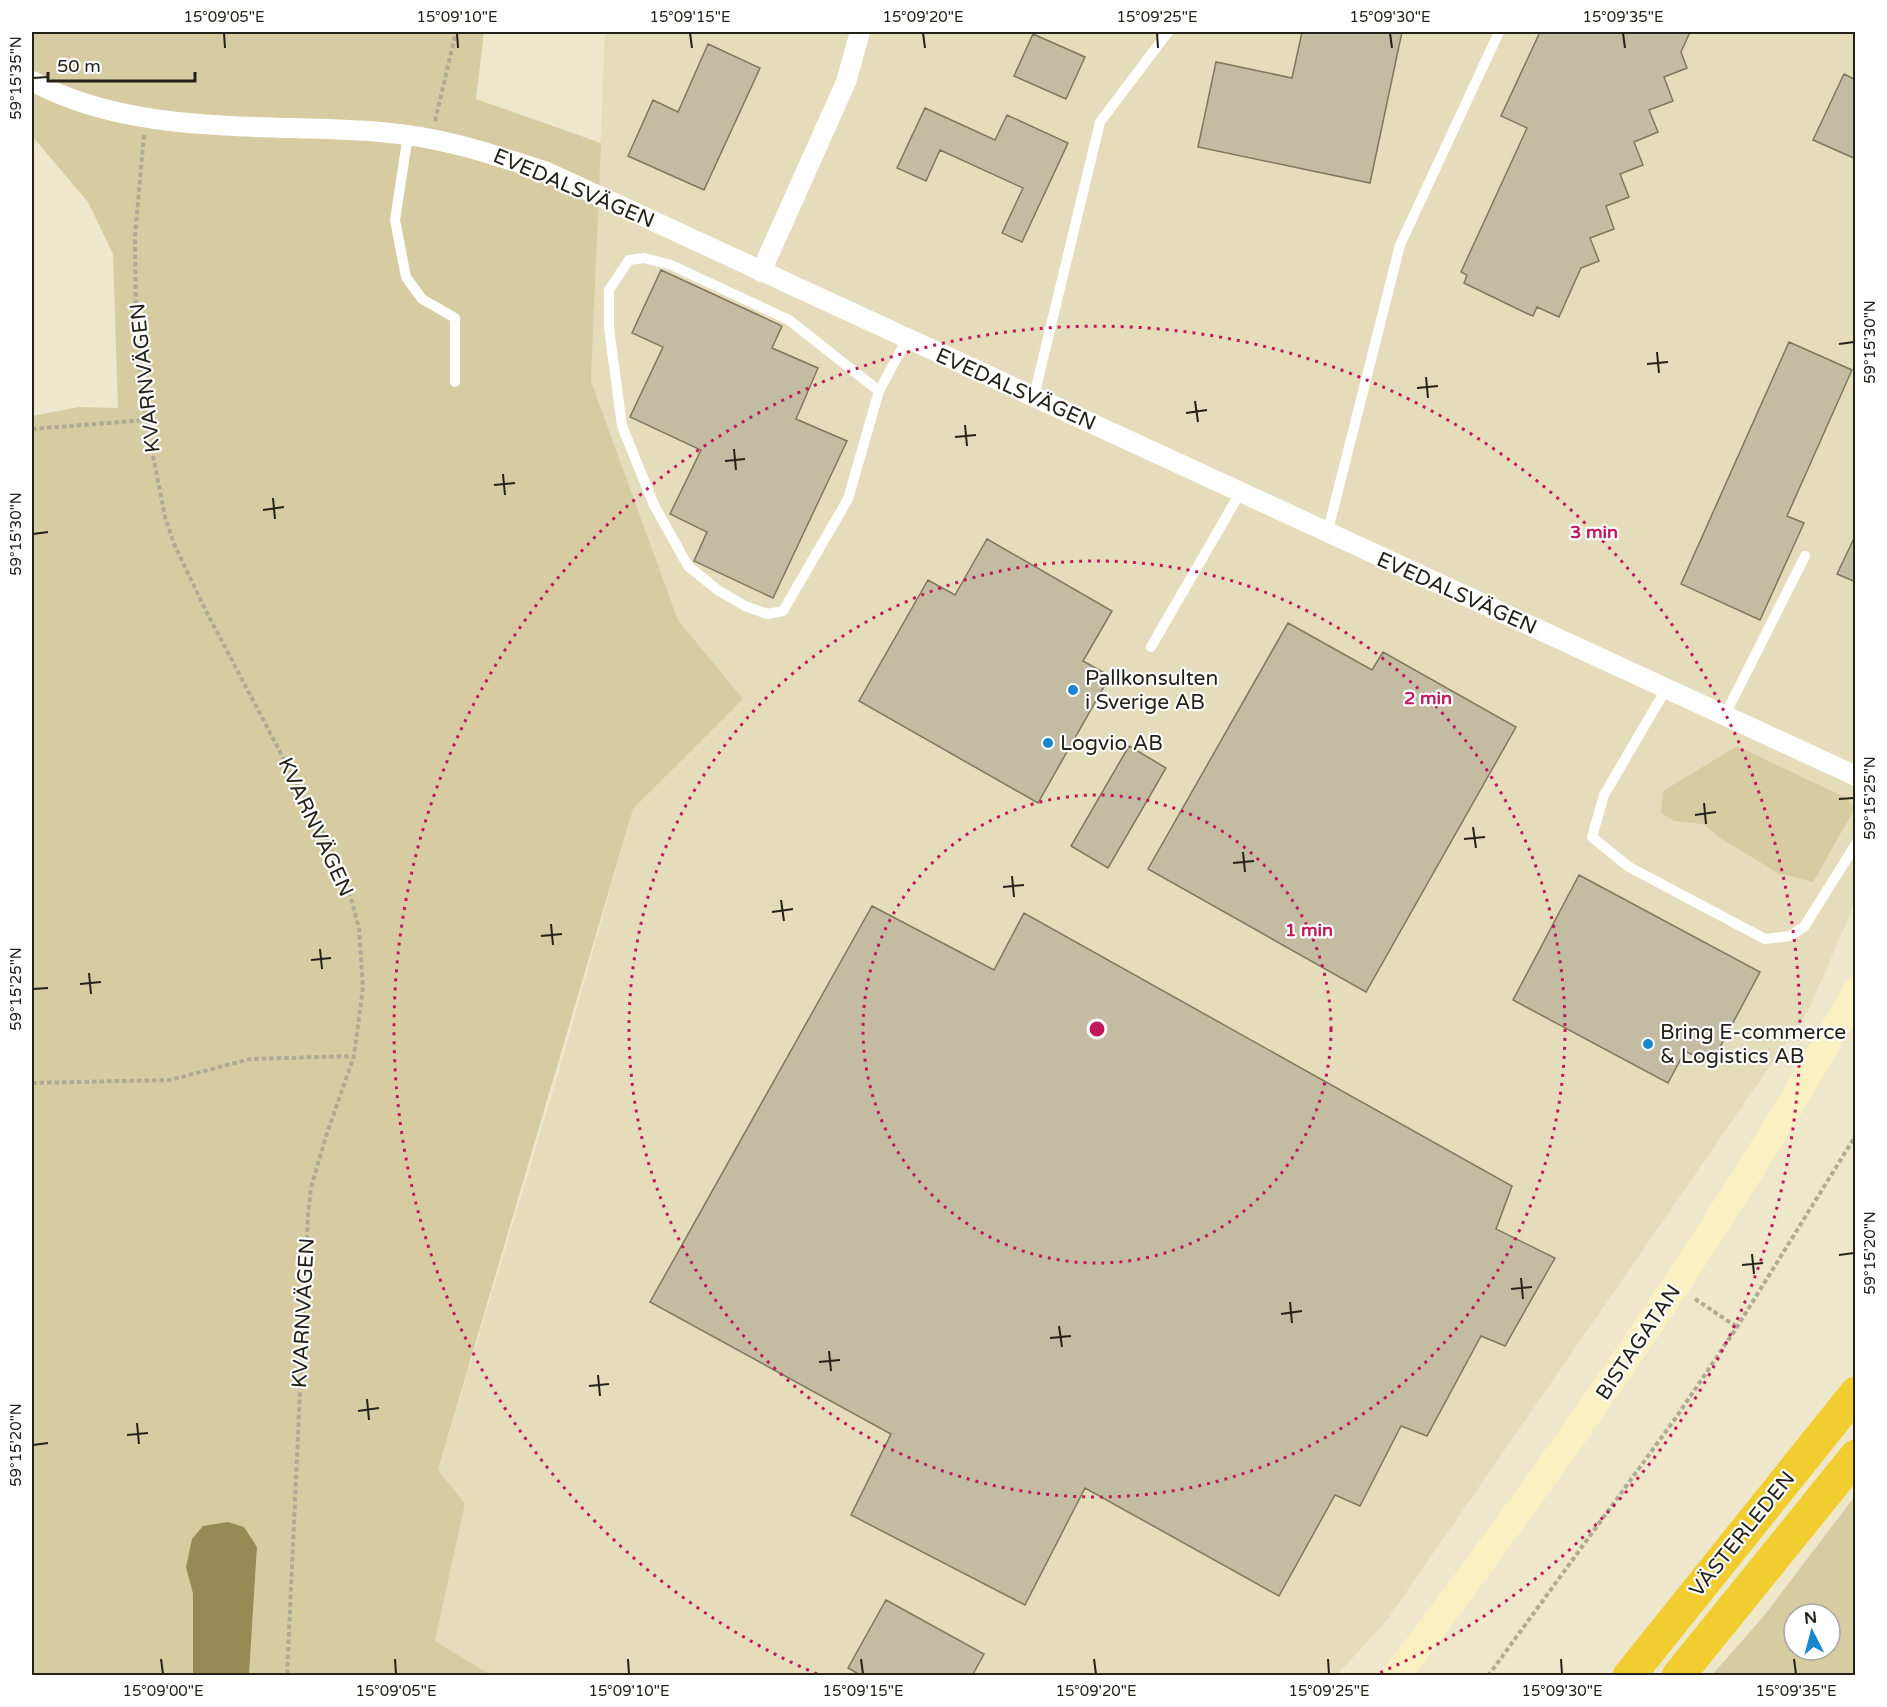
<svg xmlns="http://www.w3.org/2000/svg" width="1887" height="1707" viewBox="0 0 1887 1707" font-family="'Varela Round',sans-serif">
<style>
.built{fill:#e4dcba}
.green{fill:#d7cca1;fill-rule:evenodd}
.water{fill:#988a55}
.building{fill:#c3bca2;stroke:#7e775f;stroke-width:1.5}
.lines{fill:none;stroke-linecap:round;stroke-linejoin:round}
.path{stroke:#afaa94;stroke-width:4;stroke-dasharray:4.5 3;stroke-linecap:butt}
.lane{stroke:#fff;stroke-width:10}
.street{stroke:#fff;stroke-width:20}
.secondary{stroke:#fbf0c1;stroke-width:28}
.highway{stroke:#f1cd30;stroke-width:33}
.ticks{fill:none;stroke:#242118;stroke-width:2}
.ring{fill:none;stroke:#c2185b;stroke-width:3;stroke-dasharray:3 6}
.poi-dot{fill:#1786cf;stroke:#fff;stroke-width:2}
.labels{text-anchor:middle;stroke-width:4.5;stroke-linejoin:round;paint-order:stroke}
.street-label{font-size:21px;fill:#242118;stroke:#fff}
.poi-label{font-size:21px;fill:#242118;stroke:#fff;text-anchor:start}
.centre{fill:#c2185b;stroke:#fff;stroke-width:3}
.ring-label{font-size:18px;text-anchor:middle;font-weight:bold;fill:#c2185b;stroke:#fff;stroke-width:4.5;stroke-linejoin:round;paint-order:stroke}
.neatline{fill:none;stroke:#242118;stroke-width:2}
.ticks-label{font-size:15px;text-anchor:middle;fill:#242118}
</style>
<rect width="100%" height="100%" fill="#eee7cc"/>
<path class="built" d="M605,32H1855V903L1808,1011L1387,1620L1336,1676H491L435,1641L465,1505L438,1471L559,1071L633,809L742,699L678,620L591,381Z"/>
<path class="green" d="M32,32H484L476,99L601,143L591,381L678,620L743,699L633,809L438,1470L465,1504L435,1641L491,1675H249L257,1547L186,1566L193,1594V1675L32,1676V416L79,407L118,408L113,254L88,202L32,136Z
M1737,746L1846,798L1855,808L1813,882L1778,873L1717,836L1703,824L1674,821L1661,813L1663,791Z
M1855,1496V1675H1712L1763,1617ZM1794,1614H1830V1650H1794Z"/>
<path class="water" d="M228,1522L244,1527L257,1547L249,1675H193V1594L186,1567L192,1539L203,1526Z"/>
<path class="building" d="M1302,32H1402L1370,183L1198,147L1216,62L1292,78Z
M1540,32H1690L1681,52L1687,68L1664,77L1673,101L1649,110L1658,132L1634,142L1643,165L1620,174L1629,197L1606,206L1614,229L1590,238L1599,261L1581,268L1559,317L1537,307L1533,316L1526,313L1464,283L1467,275L1461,272L1527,128L1501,116Z
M1033,34L1085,57L1066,99L1014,76Z
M708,44L760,68L704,190L628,156L653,100L678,112Z
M1844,74L1856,80V159L1813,140Z
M925,108L995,140L1007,115L1068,143L1022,242L1002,233L1023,188L940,150L926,181L897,168Z
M661,270L782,326L772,348L818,368L796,419L847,441L773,598L694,561L707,532L670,514L701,450L630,417L663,347L632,333Z
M1789,342L1852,370L1787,516L1804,523L1760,620L1681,584Z
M1856,534V582L1837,574Z
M987,539L1112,611L1083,661L1110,676L1038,803L859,701L928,580L955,595Z
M1288,623L1372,670L1383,652L1516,727L1366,992L1148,869Z
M1129,746L1166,768L1108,868L1071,846Z
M1579,875L1760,972L1711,1064L1685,1051L1668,1083L1513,1000Z
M872,906L994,970L1024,913L1512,1186L1496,1229L1555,1258L1505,1346L1481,1336L1427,1436L1401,1426L1360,1506L1335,1495L1279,1596L1085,1488L1025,1605L851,1515L891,1434L650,1302Z
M886,1600L984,1654L972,1676H862L848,1668Z"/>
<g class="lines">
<path class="path" d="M435,121L456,32
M144,135L135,236L136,331L146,420L165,517L174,544L205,609L330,847L352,902L359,928L363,987L354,1056L326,1136L311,1188L308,1215L287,1676
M32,429L146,420
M32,1083L170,1080L250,1059L354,1056
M1695,1299L1737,1327
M1488,1676L1675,1419L1737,1327L1856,1135"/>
<path class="lane" d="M408,135L395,220L406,277L422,299L455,318V382
M879,391L789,320L671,265L644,258L629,260L609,290V328L622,426L654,505L688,566L719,591L745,606L767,614L783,611L848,499L879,391L907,339
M1034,396L1100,122L1168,32
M1327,534L1400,245L1499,32
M1151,647L1240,493
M1666,689L1604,795L1592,837L1629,867L1765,939L1790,936L1804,927L1856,844
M1724,717L1805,556"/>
<path class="street" d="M32,81C134,137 267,123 380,132C443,137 488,153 547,172L1856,776
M761,272L846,82L860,32"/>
<path class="secondary" d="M1396,1676C1562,1457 1721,1232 1856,992"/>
<path class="highway" d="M1629,1676L1856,1393
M1678,1676L1856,1456"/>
</g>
<path class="ticks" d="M224,33L225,48M457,33L458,48M690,33L692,48M923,33L925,48M1157,33L1158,48M1390,33L1392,48M1623,33L1625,48M33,78L48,77M1839,344L1854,342M1657,352L1659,373M1647,364L1668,362M1426,377L1428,398M1417,388L1438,386M1195,401L1198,422M1186,413L1207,410M965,425L967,446M955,437L976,435M734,449L736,470M725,461L745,459M503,474L505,495M494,485L515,483M273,498L275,519M263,510L284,507M33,534L48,532M1839,799L1854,798M1704,803L1706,824M1695,815L1716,812M1473,827L1476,848M1464,839L1485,837M1243,852L1245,872M1233,863L1254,861M1012,876L1014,897M1003,887L1024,885M781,900L784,921M772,912L793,909M551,924L553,945M541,936L562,934M320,949L322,969M311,960L331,958M89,973L91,994M80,984L101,982M33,989L48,988M1752,1254L1754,1274M1839,1255L1854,1253M1742,1265L1763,1263M1521,1278L1523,1299M1511,1289L1532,1287M1290,1302L1292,1323M1281,1314L1302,1311M1059,1326L1062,1347M1050,1338L1071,1336M829,1351L831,1371M819,1362L840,1360M598,1375L600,1396M589,1386L609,1384M367,1399L369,1420M358,1411L379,1408M137,1423L139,1444M127,1435L148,1433M33,1445L48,1443M161,1659L163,1674M395,1659L396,1674M628,1659L629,1674M861,1659L863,1674M1094,1659L1096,1674M1328,1659L1329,1674M1561,1659L1562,1674M1794,1659L1796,1674"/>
<g class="ring">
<circle cx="1097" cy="1029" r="234"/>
<circle cx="1097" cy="1029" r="468"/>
<path d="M817 1674A703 703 0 1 1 1377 1674"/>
</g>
<g class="poi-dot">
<circle cx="1073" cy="690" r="6"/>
<circle cx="1048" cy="743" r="6"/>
<circle cx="1648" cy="1044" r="6"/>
</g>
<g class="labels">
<g class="street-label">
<text transform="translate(574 188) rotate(23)" y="7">EVEDALSVÄGEN</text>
<text transform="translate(145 378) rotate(-96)" y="7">KVARNVÄGEN</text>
<text transform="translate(1016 389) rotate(24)" y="7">EVEDALSVÄGEN</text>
<text transform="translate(1457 593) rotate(24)" y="7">EVEDALSVÄGEN</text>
<text transform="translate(316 827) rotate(65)" y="7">KVARNVÄGEN</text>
<text transform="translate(303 1313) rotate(-87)" y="7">KVARNVÄGEN</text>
<text transform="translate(1638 1342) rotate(-56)" y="7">BISTAGATAN</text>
<text transform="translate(1742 1534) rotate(-51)" y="7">VÄSTERLEDEN</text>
</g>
<g class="poi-label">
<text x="1085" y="685">Pallkonsulten<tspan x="1085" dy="24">i Sverige AB</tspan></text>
<text x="1060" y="750">Logvio AB</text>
<text x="1660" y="1039">Bring E-commerce<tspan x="1660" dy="24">&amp; Logistics AB</tspan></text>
</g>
</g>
<circle cx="1097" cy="1029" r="9" class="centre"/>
<g class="ring-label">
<text x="1594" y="538">3 min</text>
<text x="1428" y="704">2 min</text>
<text x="1309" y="936">1 min</text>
</g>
<rect width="1887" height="1707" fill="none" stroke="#ffffff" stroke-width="66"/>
<g transform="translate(1812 1632) rotate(354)"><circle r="28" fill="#ffffff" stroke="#a7a6a3" stroke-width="1.5"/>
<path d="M0-4.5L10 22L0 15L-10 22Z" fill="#1786cf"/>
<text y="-9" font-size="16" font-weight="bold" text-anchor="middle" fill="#242118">N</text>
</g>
<path d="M48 72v9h147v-9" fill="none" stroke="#242118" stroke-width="3"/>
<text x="57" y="72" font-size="18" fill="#242118" stroke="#ffffff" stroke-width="4.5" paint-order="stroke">50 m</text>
<rect x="33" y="33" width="1821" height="1641" class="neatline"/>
<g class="ticks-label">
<text x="224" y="22">15°09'05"E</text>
<text x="457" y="22">15°09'10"E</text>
<text x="690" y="22">15°09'15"E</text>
<text x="923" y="22">15°09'20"E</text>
<text x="1157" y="22">15°09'25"E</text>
<text x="1390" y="22">15°09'30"E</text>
<text x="1623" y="22">15°09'35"E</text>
<text transform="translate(16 78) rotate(-90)" y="5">59°15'35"N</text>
<text transform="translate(1870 342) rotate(-90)" y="5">59°15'30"N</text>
<text transform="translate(16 534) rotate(-90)" y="5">59°15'30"N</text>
<text transform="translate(1870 798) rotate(-90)" y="5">59°15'25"N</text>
<text transform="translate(16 989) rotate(-90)" y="5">59°15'25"N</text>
<text transform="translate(1870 1253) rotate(-90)" y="5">59°15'20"N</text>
<text transform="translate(16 1445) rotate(-90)" y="5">59°15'20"N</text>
<text x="163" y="1696">15°09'00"E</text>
<text x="396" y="1696">15°09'05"E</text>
<text x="629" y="1696">15°09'10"E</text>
<text x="863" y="1696">15°09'15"E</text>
<text x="1096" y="1696">15°09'20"E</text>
<text x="1329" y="1696">15°09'25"E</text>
<text x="1562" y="1696">15°09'30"E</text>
<text x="1796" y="1696">15°09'35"E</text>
</g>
</svg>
